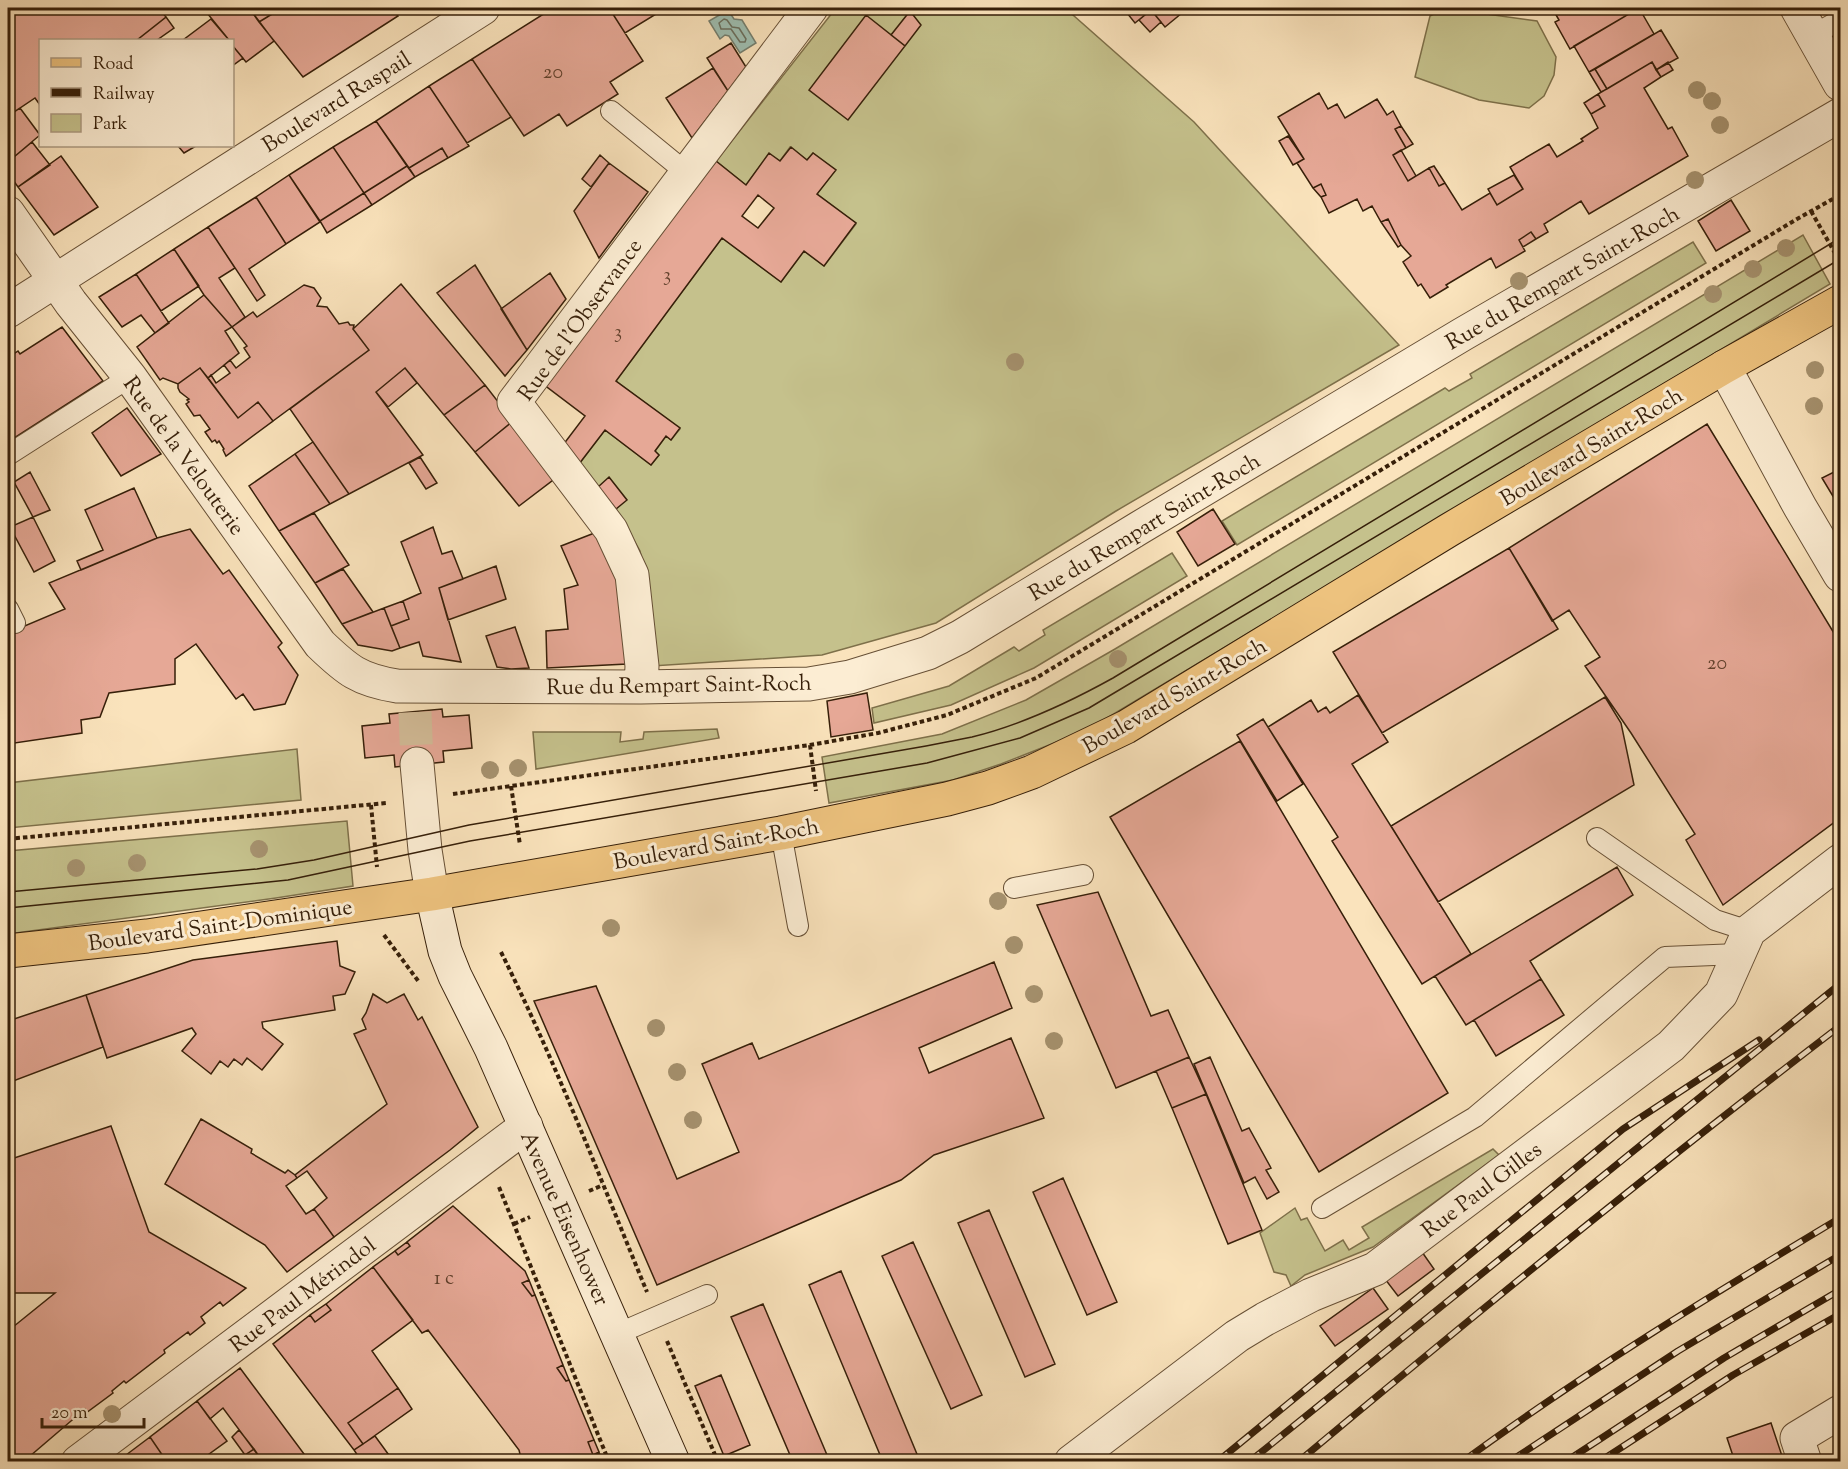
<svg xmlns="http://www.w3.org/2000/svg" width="1848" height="1469" viewBox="0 0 1848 1469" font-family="'Sorts Mill Goudy',serif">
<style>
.green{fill:#c5c18c;stroke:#7e704a;stroke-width:1.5}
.water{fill:#9ebeb1;stroke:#747e6e;stroke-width:1.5}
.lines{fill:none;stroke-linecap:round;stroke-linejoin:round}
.shore{stroke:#6a6e5d;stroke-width:1.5}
.building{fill:#e6a896;stroke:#361f09;stroke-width:1.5;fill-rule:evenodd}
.minor-tunnel{stroke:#d3bc98;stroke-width:33;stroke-dasharray:33 16;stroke-linecap:butt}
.service-casing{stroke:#675036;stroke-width:22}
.minor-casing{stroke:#675036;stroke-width:35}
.secondary-casing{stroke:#361f09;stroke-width:35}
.primary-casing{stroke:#361f09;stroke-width:35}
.path{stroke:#361f09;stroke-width:4;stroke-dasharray:4.5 3;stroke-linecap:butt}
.service{stroke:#fcedd3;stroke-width:20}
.minor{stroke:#fcedd3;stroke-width:33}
.secondary{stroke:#fcedd3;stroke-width:33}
.primary{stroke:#edc27e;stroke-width:33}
.tram{stroke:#361f09;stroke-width:1.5}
.rail-casing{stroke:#361f09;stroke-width:7}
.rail{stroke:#fcedd3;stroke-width:4.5;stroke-dasharray:14;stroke-linecap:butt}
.tree{fill:#a6926f}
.labels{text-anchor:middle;stroke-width:6;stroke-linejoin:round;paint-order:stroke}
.number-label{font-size:20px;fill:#62412c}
.street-label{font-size:22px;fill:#361f09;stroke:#fcedd3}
</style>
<rect width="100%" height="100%" fill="#fae3bc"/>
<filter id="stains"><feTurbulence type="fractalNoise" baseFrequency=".00333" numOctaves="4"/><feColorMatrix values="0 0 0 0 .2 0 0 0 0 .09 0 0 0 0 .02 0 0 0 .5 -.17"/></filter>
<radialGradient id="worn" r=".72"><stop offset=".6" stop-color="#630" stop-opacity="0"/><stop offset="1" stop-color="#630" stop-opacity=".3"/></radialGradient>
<path class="green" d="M836,8H1065L1194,122L1399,345L1116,511L936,623L822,655L652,666L648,591L640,551L616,509L579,464L605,430L651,465L659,455L655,451L666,436L671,440L680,429L616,381L722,238L781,282L804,251L824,266L856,224L817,194L835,170L813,153L807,160L790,147L780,161L769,154L746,185L716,161Z
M1445,8H1490L1486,14L1537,21L1556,57L1554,75L1544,96L1529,108L1479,100L1415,77L1430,16Z
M1803,235L1830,284L1087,730L1001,764L953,780L829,803L822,757L942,734L1026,700L1115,649Z
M1693,242L1706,263L1237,545L1222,521L1445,388L1449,391L1472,378L1470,374Z
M1172,553L1187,576L1034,668L951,705L874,723L872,708L949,686L1014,647L1019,651L1045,635L1043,630Z
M717,729L719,738L536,769L533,732H621L620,742L643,739L644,732Z
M297,749L301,800L8,828V783Z
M347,821L353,886L276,898L8,934V851Z
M1493,1149L1499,1155L1373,1247L1305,1275L1291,1286L1286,1275L1274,1272L1260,1233L1295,1208L1301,1220L1307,1218L1325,1251L1343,1240L1349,1250L1369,1238L1362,1227Z"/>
<path class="water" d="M728,10L734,19L742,20L756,43L740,53L729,36L725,35L720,39L709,21Z"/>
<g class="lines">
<path class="shore" d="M724,19L727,20L732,27L739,28L746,39L745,42H740L731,29H721L719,23Z"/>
</g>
<path class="building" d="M8,8H159L166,17L137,40H40V105L35,98L8,116Z
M203,8H249L274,41L246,62L232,45V40H229Z
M249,8H282L259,22Z
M282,8H392L398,16L303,77L259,22Z
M553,8H609L643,61L610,82L618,94L567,126L559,114L524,136L472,59Z
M609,8H666L625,33Z
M1123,8H1188L1165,27L1151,10L1135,23Z
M1552,8H1639L1570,49L1555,22L1559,20Z
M1639,8L1654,34L1589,72L1574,46Z
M1151,10L1161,22L1150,32L1139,20Z
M910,11L921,25L905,46L891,35Z
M866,15L905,46L848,120L809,90Z
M166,17L174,28L157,40H137Z
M211,19L229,40H183Z
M1661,30L1678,58L1656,70L1652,62L1607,89L1595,69Z
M731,43L746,67L728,91L707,58Z
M232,45L243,58L232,66Z
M472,59L511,117L467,143L429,86Z
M1652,62L1661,77L1644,88L1668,129L1672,127L1688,156L1589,214L1581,201L1544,224L1548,232L1536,239L1531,232L1519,240L1525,251L1496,268L1491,258L1446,285L1448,287L1430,298L1421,284L1418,286L1403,262L1411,256L1401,245L1388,219L1381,222L1372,206L1363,211L1357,199L1329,213L1321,197L1326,195L1321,184L1313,188L1297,163L1304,159L1278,117L1319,93L1328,109L1337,104L1345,118L1377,99L1387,115L1393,111L1401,126L1395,129L1406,148L1393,155L1408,181L1429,168L1439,186L1445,183L1462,210L1490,193L1497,205L1523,189L1510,167L1549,144L1557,157L1583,141L1581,139L1598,128L1591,114L1605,106L1598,94Z
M1668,62L1673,70L1661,77L1656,70Z
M713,68L728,91L692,138L666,98Z
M1595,69L1607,89L1601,92L1589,72Z
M429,86L469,146L448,158L442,148L409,168L376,121Z
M1598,94L1605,106L1591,114L1584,103Z
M20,108L40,135L8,162V116Z
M376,121L407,166L364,193L333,147Z
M1401,126L1413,144L1406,148L1395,129Z
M1288,136L1304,159L1293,165L1279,141Z
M32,142L50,165L18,187L8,173V162Z
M178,146H196L184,153Z
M333,147L364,193L320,221L289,175Z
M791,147L807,160L813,153L836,170L817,194L856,223L824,266L804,251L781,282L722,238L616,381L680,428L671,440L666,436L655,451L659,455L651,465L605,430L579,464L563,445L585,416L543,384L716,161L746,185L769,153L780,161ZM758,195L774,208L758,228L742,216Z
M442,148L448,158L415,177L409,168Z
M1401,150L1416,176L1408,181L1393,155Z
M600,155L609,163L591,187L582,179Z
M61,156L98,207L54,235L18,187Z
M609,163L648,192L599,258L574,211Z
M407,166L415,177L372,205L364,193Z
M1434,166L1445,183L1439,186L1429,168Z
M289,175L320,222L286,244L256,197Z
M1514,175L1523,189L1497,205L1488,189Z
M1321,184L1326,195L1321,197L1313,188Z
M364,193L372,205L327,233L320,221Z
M256,197L286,244L249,269L265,295L257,301L208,227Z
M1731,200L1750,231L1716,251L1698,221Z
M1388,219L1401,245L1398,247L1381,222Z
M208,227L235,268L219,278L245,317L232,327L204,295L174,249Z
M1531,232L1536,239L1523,247L1519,240Z
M174,249L199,286L161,311L136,274Z
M475,265L527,350L505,376L437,293Z
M550,273L566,299L527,350L501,309Z
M136,274L169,323L155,333L141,315L122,327L99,297Z
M401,284L485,385L444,415L405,368L376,392L423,455L349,494L290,409L369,350L353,329Z
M304,285L314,288L321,298L317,306L327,307L339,324L348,322L350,325H354L353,329L369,350L273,421L258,402L238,418L208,378L211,375L216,383L230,373L224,365L230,360L236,368L250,357L244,348L247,346L232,327L253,312L257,317Z
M204,295L232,327L225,331L239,353L208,378L200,368L178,384L163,378L160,380L137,347Z
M62,327L103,381L8,442V358L18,351L20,354Z
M200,368L238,418L258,402L273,421L226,456L223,450L224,449L219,441L217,443L215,440L212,442L205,432L210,429L200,415L194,416L186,404L189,402L187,400L189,399L180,392L178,388V384Z
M405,368L417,383L388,407L376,392Z
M485,385L513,421L475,452L444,415Z
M127,408L161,454L121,476L92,433Z
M513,421L557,477L519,506L475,452Z
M1707,424L1840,643V818L1723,905L1686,840L1695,834L1631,733L1585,666L1600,657L1569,610L1552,621L1509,548Z
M313,442L349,494L330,504L295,454Z
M295,454L330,504L279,531L249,486Z
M420,457L437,483L426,489L409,463Z
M1840,469V508L1822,478Z
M30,472L50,510L33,517L14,482Z
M609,477L627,500L616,509L598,487Z
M134,488L157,538L81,570L77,561L103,550L85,510Z
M1213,509L1235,544L1198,566L1177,532Z
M314,513L349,565L315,583L279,531Z
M33,517L55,561L34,572L10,527Z
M433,527L442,554L452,551L463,579L439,588L461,662L423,656L419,642L400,648L391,626L409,619L403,601L421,593L401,542Z
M190,529L223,574L229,570L282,643L278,647L298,675L285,704L254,710L243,694L236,699L196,644L175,659V684L109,693L100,717L81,720L82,733L8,744V633L65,609L49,583L157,538Z
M597,532L620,587L627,664L547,668L546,631L568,629L564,589L578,585L561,546Z
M1509,548L1558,629L1382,733L1333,652Z
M496,566L506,599L448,620L439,588Z
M343,569L373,612L342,624L315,583Z
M403,601L409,619L391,626L384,608Z
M384,608L400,648L392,651L358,645L342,624Z
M515,627L529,668L511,669L497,667L486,636Z
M867,693L873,730L831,737L827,701Z
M1358,695L1388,742L1352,764L1471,954L1422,984L1332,841L1338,837L1268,727L1311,700L1318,712L1326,707L1330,713Z
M1605,697L1621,723L1634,785L1438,902L1391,826Z
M442,709L443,717L469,715L472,748L443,751L444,762L395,767L394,755L365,758L362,726L390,723L389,714Z
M1263,719L1303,784L1277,801L1237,735Z
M1240,741L1448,1093L1319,1172L1110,817Z
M1617,867L1633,895L1530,961L1541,979L1466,1025L1435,976Z
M1098,892L1151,1016L1168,1010L1189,1057L1116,1088L1037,905Z
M337,941L340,966L355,972L345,994L333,996L335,1010L262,1022L263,1028L283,1044L262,1070L247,1058L242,1065L234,1059L228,1067L220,1061L211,1074L182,1051L196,1034L192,1028L107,1058L86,995L193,960Z
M994,962L1012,1008L919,1048L929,1073L1011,1038L1044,1118L934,1155L901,1180L657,1285L534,1001L596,986L677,1179L739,1152L702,1064L752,1043L759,1059Z
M1541,979L1564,1015L1496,1056L1474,1020Z
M373,994L387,1003L404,994L418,1020L422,1017L478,1127L450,1150L334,1237L314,1209L327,1198L307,1171L297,1178L295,1175L387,1104L354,1034L366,1029L362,1019L366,1013Z
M86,995L103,1047L8,1083V1021Z
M1189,1057L1206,1094L1172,1108L1156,1071Z
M1210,1057L1242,1131L1249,1128L1271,1168L1266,1170L1279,1192L1267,1199L1255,1177L1244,1183L1194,1064Z
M1206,1094L1262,1230L1228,1244L1172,1108Z
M201,1119L252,1149L251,1153L285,1173L288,1170L295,1175L297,1178L286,1186L306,1214L314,1209L334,1237L287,1272L265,1245L165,1184Z
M111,1126L149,1232L246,1288L223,1306L220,1302L201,1317L205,1323L190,1335L188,1332L164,1350L165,1353L126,1383L124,1381L112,1391L113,1393L86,1413L85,1409L23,1462H8V1331L55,1293H8V1160Z
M1063,1178L1117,1302L1087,1315L1033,1192Z
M453,1206L525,1271L529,1280L522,1283L532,1296L535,1295L563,1365L557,1368L566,1381L569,1380L594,1440L588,1442L593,1455L599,1452L602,1462H522L519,1450L428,1330L422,1333L373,1267L395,1251L398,1255L410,1246L407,1242Z
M989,1210L1055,1364L1025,1377L958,1223Z
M407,1242L410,1246L398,1255L395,1251Z
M913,1242L982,1395L951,1409L882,1256Z
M1422,1252L1434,1269L1398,1296L1385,1279Z
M373,1267L413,1320L372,1351L398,1388L348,1423L363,1444L354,1450L273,1344L310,1315L315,1322L331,1310L326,1304Z
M841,1271L919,1459L914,1462H883L809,1285Z
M529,1280L535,1295L532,1296L522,1283Z
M1373,1288L1388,1309L1335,1346L1320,1326Z
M326,1304L331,1310L315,1322L310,1315Z
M763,1304L830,1462H793L731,1317Z
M563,1365L569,1380L566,1381L557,1368Z
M240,1368L310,1462H263L223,1408L210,1419L197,1401Z
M721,1375L750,1445L724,1456L695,1386Z
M398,1388L412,1409L363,1444L348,1423Z
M197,1401L227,1441L198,1462H167L150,1437Z
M1771,1423L1784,1462H1735L1727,1438Z
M239,1430L254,1449L245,1455L232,1437Z
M375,1436L394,1462H362L354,1450Z
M150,1437L167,1462H118V1461Z
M594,1440L599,1452L593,1455L588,1442Z
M254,1449L263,1462H250L245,1455Z"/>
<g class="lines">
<path class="minor-tunnel" d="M415,712L417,764"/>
<g class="service-casing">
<path id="service" d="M1813,35L1840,20
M611,111L677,165L689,170
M8,455L130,377
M8,609L15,623
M781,833L798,926
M1597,838L1715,920L1749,931
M1014,888L1083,875
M1322,1208L1475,1117L1665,957L1738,954
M617,1334L707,1295"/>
</g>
<g class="minor-casing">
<path id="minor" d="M1797,8L1840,84
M8,213L71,303L130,377L320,644C347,670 359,680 397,686L641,687L809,684L850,677L928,653L960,637L1139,528L1463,334L1840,115
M8,311L483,8
M1724,367L1800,507L1840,575
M641,687L642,666L632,575L611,530L514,402L811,8
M417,764L425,850L432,894
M78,1462L526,1126
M1071,1462L1237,1336L1265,1319L1311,1295L1375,1269L1671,1046L1721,994L1749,931L1840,861
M1805,1462L1797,1438L1840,1412"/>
</g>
<g class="secondary-casing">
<path id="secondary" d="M432,894L445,951L455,976L491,1048L673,1462"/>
</g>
<g class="primary-casing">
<path id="primary" d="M8,951L147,936L432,894L781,833L947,799L988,788L1032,772L1126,727L1449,530L1724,367L1840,302"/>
</g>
<path class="path" d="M1811,211L1840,262
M810,745L816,791
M511,786L520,845
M453,794L810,745L878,733L947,715L1036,678L1797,219L1840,195
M371,805L377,867
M8,839L386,803
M384,935L419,982
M501,952C556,1063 600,1178 647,1292
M499,1187L609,1462
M589,1191L603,1185
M514,1224L530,1217
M667,1341L718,1462"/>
<use href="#service" class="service"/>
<use href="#minor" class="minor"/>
<use href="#secondary" class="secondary"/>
<use href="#primary" class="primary"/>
<path class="tram" d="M8,892L257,869L314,860L469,825L926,746C941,743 957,740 972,737C1021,725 1068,703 1113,678L1840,238
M8,908L288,880L470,841L927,763L1020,738L1089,708L1840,259"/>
<g class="rail-casing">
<path id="rail" d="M1217,1462L1623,1129L1759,1040
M1249,1462L1840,984
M1298,1462C1476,1313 1656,1167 1840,1026
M1462,1462C1583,1373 1712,1295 1840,1218
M1509,1462L1678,1351L1840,1255
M1565,1462L1724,1358L1840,1290
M1599,1462L1733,1375L1840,1314"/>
</g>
<use href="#rail" class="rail"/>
</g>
<g class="tree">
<circle cx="1697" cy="90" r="9"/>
<circle cx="1712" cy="101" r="9"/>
<circle cx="1720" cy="125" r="9"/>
<circle cx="1695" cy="180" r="9"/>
<circle cx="1786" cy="248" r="9"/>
<circle cx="1753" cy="269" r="9"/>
<circle cx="1519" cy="281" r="9"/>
<circle cx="1713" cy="294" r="9"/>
<circle cx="1015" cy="362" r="9"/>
<circle cx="1815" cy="370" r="9"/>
<circle cx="1814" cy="406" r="9"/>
<circle cx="1118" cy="659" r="9"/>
<circle cx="518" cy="768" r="9"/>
<circle cx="490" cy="770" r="9"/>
<circle cx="259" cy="849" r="9"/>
<circle cx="137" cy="863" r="9"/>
<circle cx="76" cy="868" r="9"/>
<circle cx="998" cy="901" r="9"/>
<circle cx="611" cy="928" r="9"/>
<circle cx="1014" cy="945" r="9"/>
<circle cx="1034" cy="994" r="9"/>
<circle cx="656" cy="1028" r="9"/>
<circle cx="1054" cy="1041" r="9"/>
<circle cx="677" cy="1072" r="9"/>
<circle cx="693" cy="1120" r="9"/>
<circle cx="112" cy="1414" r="9"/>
</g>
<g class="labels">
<g class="number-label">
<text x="553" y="78">20</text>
<text x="667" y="281">3</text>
<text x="618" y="338">3</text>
<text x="1717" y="669">20</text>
<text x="444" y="1284">1 c</text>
</g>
<g class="street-label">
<text transform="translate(336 101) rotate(-32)" y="8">Boulevard Raspail</text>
<text transform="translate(1562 277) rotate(-30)" y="8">Rue du Rempart Saint-Roch</text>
<text transform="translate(579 319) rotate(-54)" y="8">Rue de l'Observance</text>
<text transform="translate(1591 446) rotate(-31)" y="8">Boulevard Saint-Roch</text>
<text transform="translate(185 455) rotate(54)" y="8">Rue de la Velouterie</text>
<text transform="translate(1144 526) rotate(-31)" y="8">Rue du Rempart Saint-Roch</text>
<text transform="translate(679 684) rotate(-1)" y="8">Rue du Rempart Saint-Roch</text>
<text transform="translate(1174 695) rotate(-30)" y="8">Boulevard Saint-Roch</text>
<text transform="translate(716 843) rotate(-10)" y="8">Boulevard Saint-Roch</text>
<text transform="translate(220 924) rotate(-8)" y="8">Boulevard Saint-Dominique</text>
<text transform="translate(1481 1189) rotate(-37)" y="8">Rue Paul Gilles</text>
<text transform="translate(566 1218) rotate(66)" y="8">Avenue Eisenhower</text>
<text transform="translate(302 1294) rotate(-37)" y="8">Rue Paul Mérindol</text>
</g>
</g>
<rect width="1848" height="1469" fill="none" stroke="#fae3bc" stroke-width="30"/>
<rect x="9" y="9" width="1830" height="1451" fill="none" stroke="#361f09" stroke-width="3"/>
<rect x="15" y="15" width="1818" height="1439" fill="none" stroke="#361f09" stroke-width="1.5"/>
<rect x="39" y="39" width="195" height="108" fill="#fcedd3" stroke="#ad9b82" stroke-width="1.5"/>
<rect x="51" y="58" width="30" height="9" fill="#edc27e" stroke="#ad9b82" stroke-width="1.5"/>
<text x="93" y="69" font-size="18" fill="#361f09">Road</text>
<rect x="51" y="88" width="30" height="9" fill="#361f09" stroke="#ad9b82" stroke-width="1.5"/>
<text x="93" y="99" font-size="18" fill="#361f09">Railway</text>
<rect x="51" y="114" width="30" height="18" fill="#c5c18c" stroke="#ad9b82" stroke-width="1.5"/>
<text x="93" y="129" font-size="18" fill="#361f09">Park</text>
<path d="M42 1418v9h102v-9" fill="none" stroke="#361f09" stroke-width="3"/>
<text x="51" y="1418" font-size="18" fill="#361f09" stroke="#fcedd3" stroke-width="4.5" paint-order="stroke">20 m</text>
<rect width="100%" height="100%" filter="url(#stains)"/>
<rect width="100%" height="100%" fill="url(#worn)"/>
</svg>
